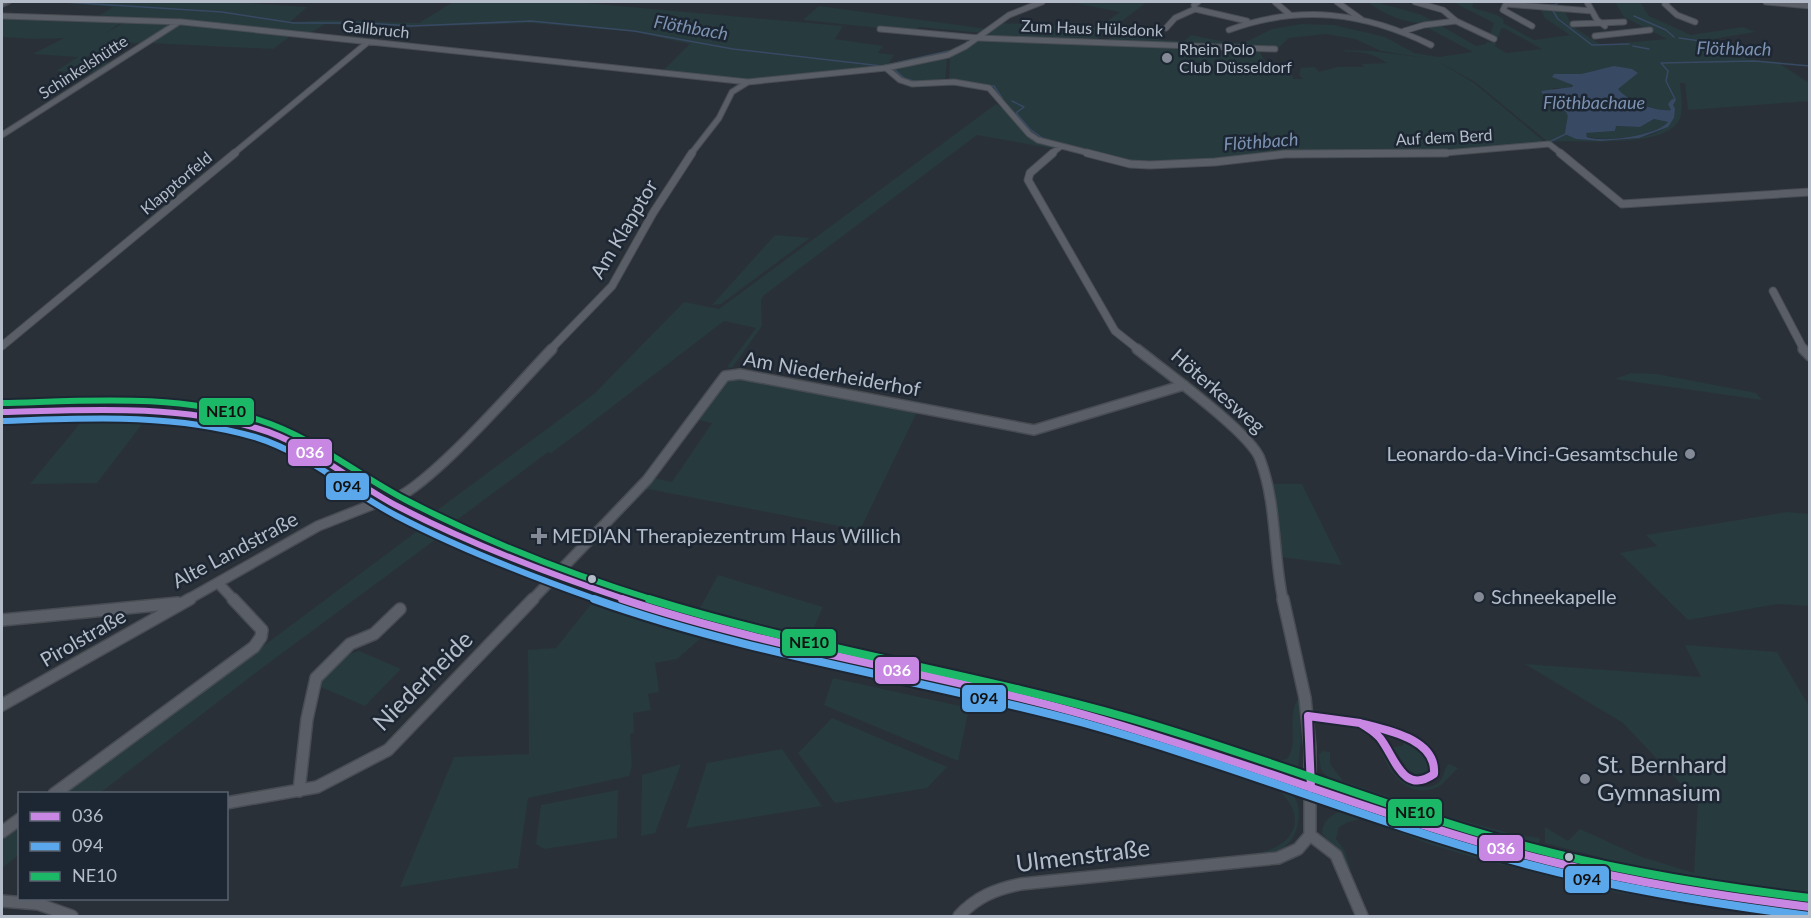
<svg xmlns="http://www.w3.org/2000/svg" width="1811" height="918" viewBox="0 0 1811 918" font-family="Lato,sans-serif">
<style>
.green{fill:#273a3e;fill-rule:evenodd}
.water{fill:#384963;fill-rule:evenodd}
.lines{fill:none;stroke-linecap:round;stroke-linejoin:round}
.stream{stroke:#384963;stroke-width:1.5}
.street-far3-casing{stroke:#484c53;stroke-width:7}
.street-far2-casing{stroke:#484c53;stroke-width:9}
.street-far1-casing{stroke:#484c53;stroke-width:12}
.street-casing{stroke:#484c53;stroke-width:14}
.secondary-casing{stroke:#484c53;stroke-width:2}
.highway-casing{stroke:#474c53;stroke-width:4}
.street-far3{stroke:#5a5e66;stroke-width:5}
.street-far2{stroke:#5a5e66;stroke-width:7}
.street-far1{stroke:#5a5e66;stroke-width:9}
.street{stroke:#5a5e66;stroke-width:11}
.secondary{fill:#595d64;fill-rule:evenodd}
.highway{fill:#5a5d60;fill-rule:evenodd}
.bus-1-far1-casing{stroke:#1d2633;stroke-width:10}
.bus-1-casing{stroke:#1d2633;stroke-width:12}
.bus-2-far1-casing{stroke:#1d2633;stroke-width:10}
.bus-2-casing{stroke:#1d2633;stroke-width:12}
.bus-3-far1-casing{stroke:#1d2633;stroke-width:10}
.bus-3-casing{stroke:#1d2633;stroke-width:12}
.bus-1-far1{stroke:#c787e3;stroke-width:6}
.bus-1{stroke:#c787e3;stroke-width:8}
.bus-2-far1{stroke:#5aa8eb;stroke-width:6}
.bus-2{stroke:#5aa8eb;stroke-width:8}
.bus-3-far1{stroke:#1ab867;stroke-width:6}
.bus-3{stroke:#1ab867;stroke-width:8}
.poi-dot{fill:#848b96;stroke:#1d2633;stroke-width:2}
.bus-dot{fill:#b4bcc9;stroke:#1d2633;stroke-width:2}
.labels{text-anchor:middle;stroke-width:5;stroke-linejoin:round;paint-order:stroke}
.far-street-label{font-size:16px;fill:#b4bcc9;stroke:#1d2633}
.far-poi-label{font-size:16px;fill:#b4bcc9;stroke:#1d2633;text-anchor:start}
.far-water-label{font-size:18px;font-style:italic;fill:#7c92b1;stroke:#1d2633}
.street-label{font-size:20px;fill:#b4bcc9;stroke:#1d2633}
.poi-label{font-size:20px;fill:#b4bcc9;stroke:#1d2633;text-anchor:start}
.near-street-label{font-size:24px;fill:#b4bcc9;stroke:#1d2633}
.near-poi-label{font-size:24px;fill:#b4bcc9;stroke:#1d2633;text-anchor:start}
.line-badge{stroke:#1d2633;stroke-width:2}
.badge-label{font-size:16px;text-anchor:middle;font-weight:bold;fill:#fff}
.pale-badge-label{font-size:16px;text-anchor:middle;font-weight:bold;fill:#111}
</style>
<rect width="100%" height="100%" fill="#2a3038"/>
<path class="green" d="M54,2H233L307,7L290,22L328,20L419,23L453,2H574L843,26L835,39L883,46L878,53L894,55L888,64L948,50L955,51L893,66L748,81L662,72L690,44L635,32L531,23L409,27L325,24L307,35L180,21L96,18L113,7Z
M1070,2H1147L1095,41L1261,49L1260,52L1266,64L1291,65L1293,79H1303L1299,75L1301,68L1315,67L1319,72L1337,67H1364L1362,64L1387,63C1374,54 1362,51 1346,52L1344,50L1372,51L1426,58L1381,51L1355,39L1326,34L1289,38L1278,48L1099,41L1128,33L1162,40L1184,41L1191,35L1225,42L1244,43L1272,29L1302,24L1334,25L1385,37L1414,53L1439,57L1473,52L1424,26L1438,24L1476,46L1486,44L1487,42L1496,43L1495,46L1506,53L1542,49L1504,28L1501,29L1498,38L1490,35L1494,23L1453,2H1474L1472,7C1482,12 1496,12 1504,20L1503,23L1534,40L1570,35L1545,18L1540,8L1564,10L1572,26L1601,45L1667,39L1624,17L1615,2H1640L1649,16L1691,35L1743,27L1755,32L1713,39L1748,59L1809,65L1780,64L1809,83L1810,101L1688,110L1685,83H1680C1681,92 1683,106 1681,115C1672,152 1576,138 1548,142L1475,82L1439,62L1474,83L1546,143L1456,151L1273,154L1144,164L1039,139L1026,129L992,88L949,80L950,55L987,37L984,36L1001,23L1099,27L1120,12ZM1601,69L1630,79L1617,89C1628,101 1655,112 1671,110V107L1674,118C1658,144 1604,141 1577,139L1565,129L1570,118L1566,111L1552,102L1560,97L1559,94L1552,93L1553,88H1569L1573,85L1554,74H1581Z
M1368,2H1376L1422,15L1436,23C1412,26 1387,17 1368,2Z
M819,6L987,29L982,33L919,27L917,29L880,28L803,20Z
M2,16L124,20L106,33L125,22H174L143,44L122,42L106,53H93L83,59L113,63L98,73L56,71L78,57L33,54L64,38L38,39L2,37Z
M179,23L293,34L273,49L147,43Z
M947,57L945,81C923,83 907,86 891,69Z
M996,104L1005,110L1027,135L1056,149L977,135L763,296L761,300L762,326L732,368L727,367L756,328L724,321L574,436L551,453L548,452L457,520L459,522L456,524L432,514L594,394L684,302L719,309Z
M1654,119L1668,122C1656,136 1604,143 1587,136L1586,133L1615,131L1616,126L1640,127Z
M775,235L810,238L721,304L712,305Z
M1631,373L1657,374L1756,393L1762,400L1615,379Z
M733,375L918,410L860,530L643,488L653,478L672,482L712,423L695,419L726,377Z
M107,402L196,406L266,421L258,424L243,420L106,407L2,408V403Z
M102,412C181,414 247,419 316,461C258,432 213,421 149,415L97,483L30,484L87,415L2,414Z
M267,421L317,441L344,460L340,463L311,445L264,426Z
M1269,484H1302L1342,565L1281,557Z
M1787,512L1809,514V606L1777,604L1688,620L1620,553L1657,546L1646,535Z
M424,526L443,534L258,671L100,793L65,794Z
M718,575L823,607L807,643L994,680L1097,703L1276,761L1287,759C1300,742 1285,718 1299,697L1301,741L1298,766L1279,768L1267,766L804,647L806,642L698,612Z
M596,598L707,633L677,659L655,663L659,692L648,694L651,710L633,713L634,733L630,734L632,766L629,776L528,798L518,868L400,887L454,757L529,754L528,650L556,648Z
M1685,645L1777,652L1809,706V902L1659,879L1605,864L1603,858L1545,843V827L1568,841L1580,829L1639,856L1694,873L1698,802L1623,723L1525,664L1701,677Z
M359,651L401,669L365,706L321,687V677L344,656Z
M799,655L980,693L1069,717L1280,786C1285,790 1291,792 1295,798C1304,813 1297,841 1281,849C1276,852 1267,852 1262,852C1296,844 1307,816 1279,791L1051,715L946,688L797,657Z
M833,678L969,708L958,761L824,705Z
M832,718L947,767L927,788L835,803L798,753Z
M1404,743L1421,751L1430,767L1429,772L1416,774L1408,770L1393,747L1402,746Z
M782,749L822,806L686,828L707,763Z
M1383,749C1387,755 1388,764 1392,770C1401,783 1424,793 1438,783C1445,777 1443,769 1449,764L1458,768C1455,771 1441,786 1438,787C1410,800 1388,774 1381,750Z
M1323,751L1330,752V764L1343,781L1449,817L1509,833L1540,838L1538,846L1501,840L1338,789L1321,770L1319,755Z
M681,764L655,833L641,836L642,775Z
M618,790L617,838L544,849L536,844L541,805Z
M1347,810C1435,837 1524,867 1615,886C1679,900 1745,906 1809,914V916H1780L1619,893L1486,861L1432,845L1362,819L1348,822L1339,827L1336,839L1345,851L1351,870L1322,833C1323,819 1334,812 1347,810Z
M19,827V855L2,868V840Z"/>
<path class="water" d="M1614,66L1632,69L1638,73L1618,89C1627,101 1656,112 1671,110L1668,104L1672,99L1676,100L1673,105L1675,109L1674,118L1668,127L1639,138L1601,141L1576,139L1565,134C1567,112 1574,116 1552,102L1560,96L1558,94H1543L1541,91L1572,87L1573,85L1552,77L1554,74H1581ZM1654,119L1668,122C1656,136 1604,143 1587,137L1586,133L1615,131L1616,126L1640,127Z"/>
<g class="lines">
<path class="stream" d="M64,2L222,12L294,23H366L411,26L531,21L634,31L733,49L882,66L949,51
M1557,4L1550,6L1558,19L1592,45L1629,44
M1634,16L1666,30L1674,37
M1679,38L1707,42L1727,51
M1633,46L1649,49
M894,69L904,78L916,82
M989,86H994L1002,98
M1012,101L1024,107L1016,113L1030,129L1045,140
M1672,103L1675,99L1666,81L1668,71L1661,63L1754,61L1810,66
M1549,142L1568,133
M1075,147L1097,153
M1477,148L1542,142"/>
<g class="street-far3-casing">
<path id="street-far3" d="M1275,2L1289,14
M1337,2L1361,19
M1415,2L1443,10L1456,21L1494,39
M1507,2L1503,10L1532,26
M1587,2L1597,20L1605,26
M1667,2L1665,4L1677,15L1695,22
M1766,2L1810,6
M1506,4L1592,11
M1195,9L1247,21
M2,16L182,22L748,82
M1573,24L1624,22
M1166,28L1175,18L1195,9L1194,5L1198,2
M880,29L979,38L1275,49
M1229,30C1300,4 1364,12 1431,45
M1404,31L1424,25L1456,21
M1595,36L1650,30
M886,68L900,80L912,84L954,82L989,88L1029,134L1038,140L1093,154
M2,135L179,22
M233,154L368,42
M691,154L719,118L732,92L748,82L886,68L948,55L966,46L1009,15L1042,2
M1051,154L1060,147
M1282,154L1445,153L1549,144L1562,154"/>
</g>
<g class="street-far2-casing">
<path id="street-far2" d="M1053,153L1030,173L1028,180L1115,331L1139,350
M1087,153L1130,164L1150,165L1215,162L1285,154L1446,153
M1560,153L1622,204L1810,192
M1773,291L1804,350
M2,346L235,153
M550,350L612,286L653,213L692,153"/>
</g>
<g class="street-far1-casing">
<path id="street-far1" d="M1137,349C1162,369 1251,433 1260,459C1277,504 1273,554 1283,600
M1803,349L1810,356
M388,501C424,494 521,381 552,349
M218,583L234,600
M187,600L318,526L374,504
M532,600L647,480L725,376L740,374L1034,430L1184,385"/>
</g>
<g class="street-casing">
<path id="street" d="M2,620L178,603
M2,705L190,599
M299,791L307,719L316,678L350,644L374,634L400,609
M54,794L254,647L261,637L262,630L233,599
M226,803L317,787L388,750L533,599
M2,832L20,819
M1310,835L1336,855L1362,916
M2,901L38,904L72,916
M959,916C976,897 996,889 1021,884L1278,858L1298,849L1310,835V747L1305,698L1283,599"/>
</g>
<g class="secondary-casing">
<path id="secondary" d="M98,406C166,406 238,410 300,441C343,463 381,493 425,514C495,548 569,574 642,600C787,650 941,667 1088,709C1253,755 1412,820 1579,860C1655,879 1732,889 1810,898V916C1708,904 1609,887 1511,859C1368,818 1229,762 1086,722C936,679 781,660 634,609C554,581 473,551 397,512C346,486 303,446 247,430C167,407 83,415 2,416V408Z"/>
</g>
<g class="highway-casing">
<path id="highway" d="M2,2H10L2,6Z"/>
</g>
<use href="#street-far3" class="street-far3"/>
<use href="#street-far2" class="street-far2"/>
<use href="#street-far1" class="street-far1"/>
<use href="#street" class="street"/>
<use href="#secondary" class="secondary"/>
<use href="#highway" class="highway"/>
<g class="bus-1-far1-casing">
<path id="bus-1-far1" d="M2,412C87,410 174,404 256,428C309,443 351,482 399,507C472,545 549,574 627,600"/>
</g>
<g class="bus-1-casing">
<path id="bus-1" d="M622,599C775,650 935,672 1089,716C1244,760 1393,822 1549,861C1635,883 1722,896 1810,907
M1308,716L1360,723
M1308,716L1311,788
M1360,723C1387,730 1437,739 1434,774C1403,796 1395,757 1380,738C1374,731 1367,727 1360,723Z"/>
</g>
<g class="bus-2-far1-casing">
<path id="bus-2-far1" d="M2,421C87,418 172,413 255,437C307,453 349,491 397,516C462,550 530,576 598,600"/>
</g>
<g class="bus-2-casing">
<path id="bus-2" d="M594,599C754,656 921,679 1084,723C1228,763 1367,820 1511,860C1609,887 1709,903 1809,916"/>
</g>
<g class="bus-3-far1-casing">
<path id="bus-3-far1" d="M2,403C87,401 177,393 259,420C313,437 356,474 406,500C485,541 569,574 654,600"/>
</g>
<g class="bus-3-casing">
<path id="bus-3" d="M649,599C807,648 970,673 1129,718C1259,755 1384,807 1514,843C1611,870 1710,886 1810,898"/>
</g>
<use href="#bus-1-far1" class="bus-1-far1"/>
<use href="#bus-1" class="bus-1"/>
<use href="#bus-2-far1" class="bus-2-far1"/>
<use href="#bus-2" class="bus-2"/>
<use href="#bus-3-far1" class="bus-3-far1"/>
<use href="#bus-3" class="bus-3"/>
</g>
<g class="poi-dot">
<circle cx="1167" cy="58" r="6"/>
<circle cx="1690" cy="454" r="6"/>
<path d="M536 527h6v6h6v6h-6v6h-6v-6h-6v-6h6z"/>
<circle cx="1479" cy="597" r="6"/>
<circle cx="1585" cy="779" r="6"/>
</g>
<g class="bus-dot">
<circle cx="592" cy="579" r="5"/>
<circle cx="1569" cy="857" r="5"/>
</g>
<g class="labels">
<g class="far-street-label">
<text transform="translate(1092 28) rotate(2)" y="6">Zum Haus Hülsdonk</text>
<text transform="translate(376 29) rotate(6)" y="6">Gallbruch</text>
<text transform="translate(83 67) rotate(-33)" y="6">Schinkelshütte</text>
<text transform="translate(1444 137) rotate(-3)" y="6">Auf dem Berd</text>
<text transform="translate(176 183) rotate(-40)" y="6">Klapptorfeld</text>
</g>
<g class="far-poi-label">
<text x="1179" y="55">Rhein Polo<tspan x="1179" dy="18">Club Düsseldorf</tspan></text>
</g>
<g class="far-water-label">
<text transform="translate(691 28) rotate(10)" y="6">Flöthbach</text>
<text transform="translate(1734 49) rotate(1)" y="6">Flöthbach</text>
<text x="1594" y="109">Flöthbachaue</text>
<text transform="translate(1261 142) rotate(-4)" y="6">Flöthbach</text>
</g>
<g class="street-label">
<text transform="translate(624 229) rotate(-59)" y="7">Am Klapptor</text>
<text transform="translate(832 374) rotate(10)" y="7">Am Niederheiderhof</text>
<text transform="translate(1218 391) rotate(41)" y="7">Höterkesweg</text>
<text transform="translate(235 550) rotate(-28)" y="7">Alte Landstraße</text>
<text transform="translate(83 638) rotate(-30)" y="7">Pirolstraße</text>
</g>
<g class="poi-label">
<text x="1678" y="461" text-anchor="end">Leonardo-da-Vinci-Gesamtschule</text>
<text x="552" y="543">MEDIAN Therapiezentrum Haus Willich</text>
<text x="1491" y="604">Schneekapelle</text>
</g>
<g class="near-street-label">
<text transform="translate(423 681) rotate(-45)" y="8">Niederheide</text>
<text transform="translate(1083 856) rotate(-7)" y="8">Ulmenstraße</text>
</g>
<g class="near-poi-label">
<text x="1597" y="773">St. Bernhard<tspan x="1597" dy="28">Gymnasium</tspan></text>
</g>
</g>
<g class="line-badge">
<rect x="198" y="397" width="57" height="29" rx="6" fill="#1ab867"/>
<rect x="287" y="438" width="46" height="29" rx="6" fill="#c787e3"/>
<rect x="325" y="472" width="45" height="29" rx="6" fill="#5aa8eb"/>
<rect x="781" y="628" width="56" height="29" rx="6" fill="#1ab867"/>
<rect x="874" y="656" width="46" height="29" rx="6" fill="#c787e3"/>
<rect x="961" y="684" width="46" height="29" rx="6" fill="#5aa8eb"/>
<rect x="1387" y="798" width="56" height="29" rx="6" fill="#1ab867"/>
<rect x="1478" y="834" width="46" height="28" rx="6" fill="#c787e3"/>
<rect x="1564" y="865" width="46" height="29" rx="6" fill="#5aa8eb"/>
</g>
<g class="badge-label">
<text x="310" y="458">036</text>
<text x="897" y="676">036</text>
<text x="1501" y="854">036</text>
</g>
<g class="pale-badge-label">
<text x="226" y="417">NE10</text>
<text x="347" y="492">094</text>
<text x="809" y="648">NE10</text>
<text x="984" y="704">094</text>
<text x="1415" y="818">NE10</text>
<text x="1587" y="885">094</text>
</g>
<rect width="1811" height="918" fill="none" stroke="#b4bcc9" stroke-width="6"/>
<rect x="18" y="792" width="210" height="108" fill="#1d2633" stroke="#59626f" stroke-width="1.5"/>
<rect x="30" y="812" width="30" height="9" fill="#c787e3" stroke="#59626f" stroke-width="1.5"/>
<text x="72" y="822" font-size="18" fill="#b4bcc9">036</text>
<rect x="30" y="842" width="30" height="9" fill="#5aa8eb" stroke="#59626f" stroke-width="1.5"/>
<text x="72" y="852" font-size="18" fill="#b4bcc9">094</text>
<rect x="30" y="872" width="30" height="9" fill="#1ab867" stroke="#59626f" stroke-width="1.5"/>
<text x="72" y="882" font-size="18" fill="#b4bcc9">NE10</text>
</svg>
